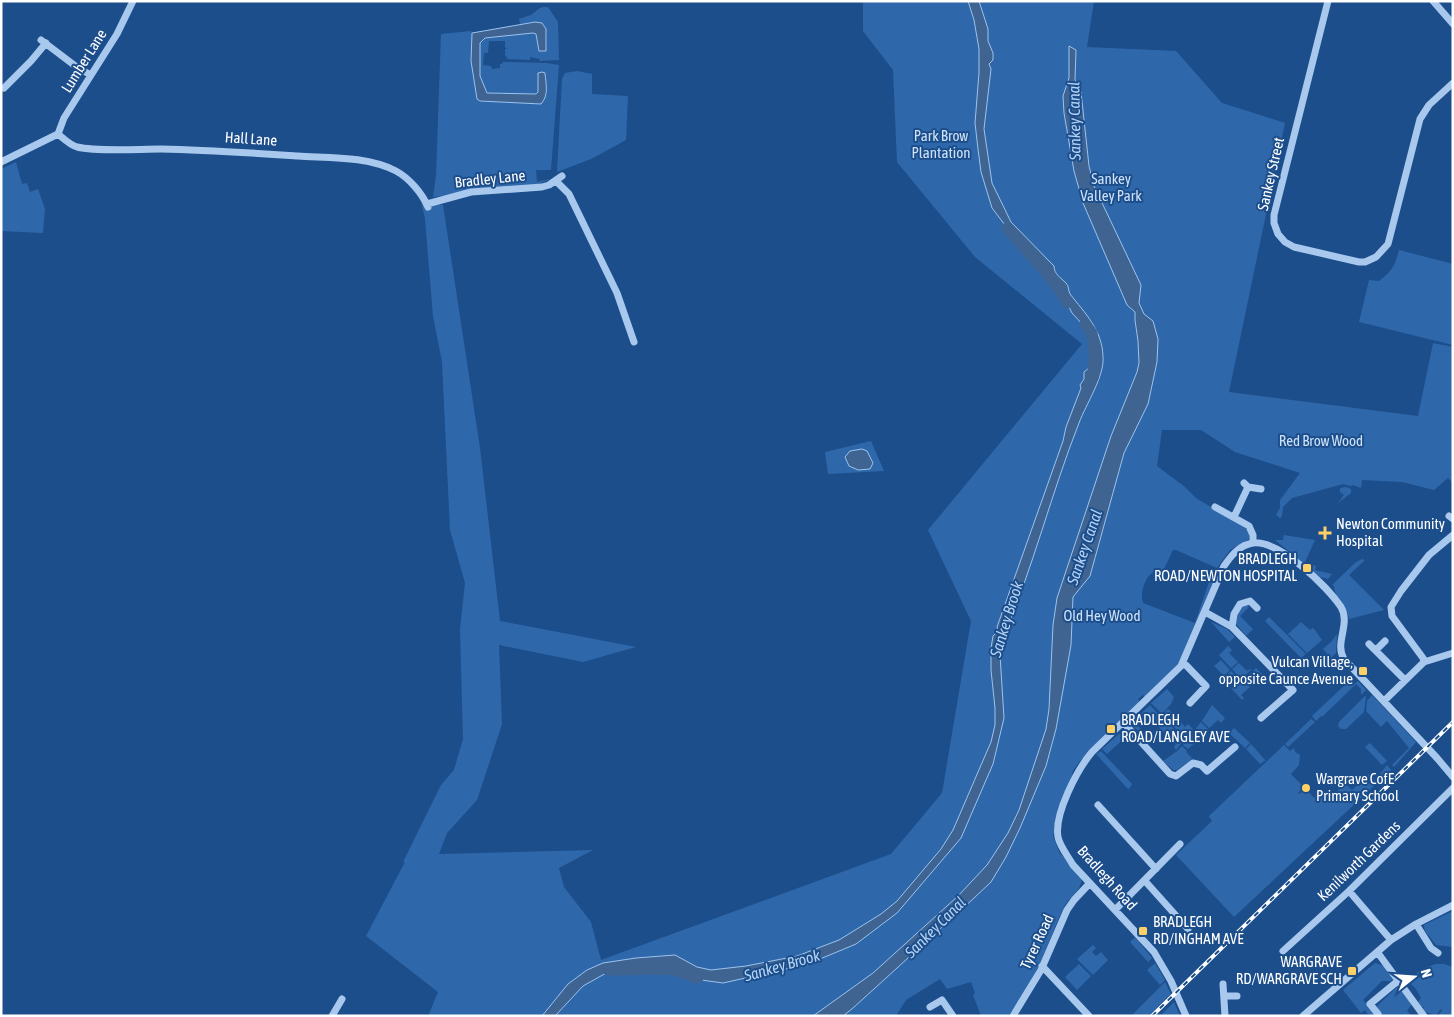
<svg xmlns="http://www.w3.org/2000/svg" width="1454" height="1017" viewBox="0 0 1454 1017" font-family="'Asap Condensed',sans-serif">
<style>
.green{fill:#2f68aa}
.water{fill:#406491;stroke:#9bc3ef}
.lines{fill:none;stroke-linecap:round;stroke-linejoin:round}
.river{stroke:#406491;stroke-width:11}
.minor{stroke:#a8c8ed;stroke-width:7}
.rail-casing{stroke:#fff;stroke-width:4}
.rail{stroke:#1c4e8c;stroke-width:2;stroke-dasharray:5.5;stroke-linecap:butt}
.poi-dot{fill:#fed065;stroke:#1c4e8c;stroke-width:2}
.labels{text-anchor:middle;stroke-width:4;stroke-linejoin:round;paint-order:stroke}
.street-label{font-size:15px;fill:#fff;stroke:#1c4e8c}
.park-label{font-size:15px;fill:#cde2f9;stroke:#1c4e8c}
.poi-label{font-size:15px;fill:#fff;stroke:#1c4e8c;text-anchor:start}
.water-label{font-size:16px;font-style:italic;fill:#b4d2f4;stroke:#1c4e8c}
</style>
<rect width="100%" height="100%" fill="#1c4e8c"/>
<path class="green" d="M863,1H1094L1087,47L1176,51L1222,103L1285,123L1229,392L1418,416L1433,343L1453,347V483L1448,478L1434,490L1402,482L1362,480L1361,488L1353,485L1351,486L1343,484L1292,498L1283,507L1282,516L1280,518L1276,515L1280,508V500L1300,473L1235,452L1201,430H1162L1157,466L1185,487L1196,498L1248,530L1249,533V539L1230,550L1217,568L1176,550H1173L1164,569C1160,571 1155,571 1152,573C1144,579 1140,593 1143,603L1195,623L1211,576L1215,578L1179,663L1146,697L1143,695L1138,699L1140,702L1079,762L1073,771L1053,836L1059,852L1081,878C1083,890 1069,897 1064,907C1047,943 1035,985 1008,1016H981L973,995L975,993L971,982L947,989L940,979L906,1000L896,1016H428L438,992L366,936L405,862H403L441,785L454,770L463,739L460,629L465,583L450,530L442,362L433,316L425,219L421,201L443,205L480,448L500,621L636,647L583,662L499,645L502,724L477,800L447,833L439,854L593,850L559,868L564,887L591,922L601,960L891,854L942,793L971,621L928,530L1082,344L975,257L897,162L893,70L863,31Z
M544,7H548L558,22L559,60L540,61L539,59L530,57V60L508,59L505,55V49H507L505,47V41H489L488,53H484L483,65L491,66L492,69L500,68V64H502L503,62L547,63L559,65L551,170H536L537,182L549,179L548,180L538,184L433,197L436,176L441,34L471,31L472,33L471,61L477,99L480,101L540,104L538,73V92L536,94L487,93L480,76V43L485,38L533,33L536,34L539,51H546C546,41 549,31 542,23L535,22L520,24L519,19L531,15L540,8Z
M577,71L592,74V94L628,96L626,140L591,159L557,172L562,79L565,73Z
M16,162L22,184L27,183L30,192L38,189L45,209L43,233L1,231V169Z
M1399,250L1453,264V345L1359,322L1369,280L1379,281C1392,271 1395,266 1399,250Z
M871,441L884,471L828,474L825,452Z
M1346,487L1351,489V493L1338,503L1344,495L1340,492V488Z
M1284,535L1315,540L1305,562L1316,566L1315,570L1332,574L1328,579L1320,577L1275,540H1283Z
M1362,559L1365,560L1349,575L1384,610L1349,619C1346,603 1335,599 1334,586L1332,585L1355,563Z
M1245,605L1249,607L1240,616L1253,629L1246,636L1236,624C1236,616 1237,609 1245,605Z
M1269,617L1306,654L1301,658L1265,621Z
M1211,622L1227,629L1235,637L1229,642Z
M1301,622L1310,630L1313,628L1314,629L1322,640L1307,653L1288,634Z
M1337,634L1336,653L1331,658L1323,649L1331,642Z
M1228,646L1232,650L1229,653L1238,662L1231,668L1219,655Z
M1221,660L1230,670L1224,676L1214,666Z
M1239,663L1247,671L1250,669L1251,670L1241,679L1232,669Z
M1256,668L1262,674L1254,682L1248,676Z
M1231,671L1240,680L1232,684L1225,677Z
M1243,679L1250,687L1241,695L1244,698L1242,700L1231,688Z
M1358,681L1366,690L1361,695V689L1356,684L1322,717L1321,716L1316,721L1312,716L1347,683L1351,682L1353,685Z
M1167,689L1174,697L1171,704L1162,714L1151,703Z
M1372,695L1416,742L1394,767L1392,765L1409,748L1387,721L1381,727L1366,711L1367,701Z
M1365,696L1366,697L1364,712L1346,729H1341L1338,726L1339,722Z
M1150,705L1163,719L1156,725L1146,715L1136,724L1143,731L1141,733L1130,724Z
M1212,705L1225,718L1221,723L1218,720L1209,728L1202,721Z
M1168,709L1176,717L1170,723L1162,715Z
M1177,718L1185,727L1188,724L1193,729L1186,739L1171,724Z
M1311,719L1315,722L1288,747L1285,744Z
M1166,721L1174,729L1168,735L1159,728Z
M1201,722L1208,729L1201,737L1194,731Z
M1234,728L1250,743L1245,748L1229,733Z
M1174,730L1184,740L1176,750L1174,747L1176,744L1168,736Z
M1126,732L1129,734L1107,754L1102,749L1119,734Z
M1193,732L1200,738L1188,749L1183,745L1192,734L1196,737L1192,733Z
M1370,743L1387,761L1382,765L1365,747Z
M1251,744L1265,760H1266L1260,764L1246,749Z
M1284,745L1290,751L1294,748L1295,752L1300,755L1299,765L1291,774L1304,787L1298,793L1299,794L1306,789L1314,798L1322,790L1330,798L1345,784L1352,790L1369,774L1375,780L1387,765L1391,770L1234,917L1176,855L1212,821L1209,816Z
M1182,746L1187,751L1186,752L1192,758L1191,760L1177,770H1173L1163,761L1176,752Z
M1101,751L1132,784L1129,789L1127,788L1097,755L1096,754Z
M1453,911V947L1436,945L1425,931L1424,925Z
M1135,937L1152,958L1148,962L1130,942Z
M1093,945L1096,948L1092,952L1096,956L1101,952L1108,960L1093,975L1077,959Z
M1155,963L1165,980L1160,985L1147,970Z
M1375,963L1384,966L1392,979L1391,981H1382L1363,1000L1376,1016H1369L1365,1010L1361,1013L1343,990Z
M1079,964L1091,976L1077,990L1065,977Z
M1435,964H1444L1453,967V1016H1438L1442,1010L1441,1009L1436,1015L1425,1012L1423,1009L1424,1007H1421L1418,1002L1421,998C1417,990 1414,985 1406,981L1421,970Z
M1165,982L1171,994L1148,1016H1131Z
M1397,987L1400,988L1412,1004L1407,1011L1412,1016H1379L1381,1014L1377,1006Z
M1174,1002L1180,1016H1160Z"/>
<path class="water" d="M968,1H979L988,29V41L993,53V60L989,64L991,69L984,129L992,183L1011,222L1054,266C1054,274 1061,278 1066,283C1069,286 1068,290 1070,294C1085,313 1102,330 1103,356C1105,376 1086,404 1079,423C1051,494 1033,568 1003,638L1000,655L1004,718L993,764L961,838L897,913L856,944L808,964L723,983L694,979L674,967L608,972L583,986L555,1016H542L568,984L587,970L603,963L636,958L675,955L697,967L711,970L746,966L797,956L839,940L881,914L897,901L941,849L953,830L991,742L995,725V708L991,670V648L993,636L998,631L997,627L1063,441L1066,427L1081,388L1080,385L1084,379V372L1095,363L1092,335L1072,313L1062,293L1051,277L1021,246L992,208L981,172L978,149L975,123L979,73V49L974,20Z
M535,22L542,23L546,29V51H539L536,34L533,33L485,38L480,43V76L487,93L536,94L538,92V73L542,72L545,73C546,85 549,95 541,104L480,101L477,99L471,61L472,33Z
M1069,46L1076,50L1075,80L1081,92L1089,166L1094,186L1141,285L1139,303L1144,314L1153,321L1158,339L1157,362L1148,404L1124,453L1090,576L1073,597L1071,645L1056,729L1046,766L1020,828L1006,857L991,882L973,899L853,1008L843,1016H813L873,973L958,896L987,865L1008,833L1019,810L1046,729L1049,709L1053,625L1057,598L1111,436L1137,372L1139,363L1138,341L1135,320V312L1127,305L1083,203L1074,171L1064,113L1063,96L1069,78Z
M862,449L867,451L873,463L870,469L858,470L849,466L845,457L850,451Z"/>
<g class="lines">
<path class="river" d="M1007,228C1027,254 1052,274 1067,303
M1085,324L1092,333L1094,348L1093,378
M608,970C630,971 651,967 672,970C681,971 689,976 698,978"/>
<path class="minor" d="M1328,1L1274,215V223L1278,234L1285,242L1294,247L1359,262H1365L1376,257L1388,244L1420,119L1429,105L1453,83
M1433,1L1453,24
M41,40L78,68L91,75
M4,88L31,61L46,43
M58,134C64,139 70,145 77,147C98,152 138,149 161,149C207,150 252,153 298,156C329,158 367,156 396,171C409,178 422,193 428,207
M58,134L64,118L117,34L133,1
M1,162L58,134
M556,181L569,194L617,293L634,342
M427,204L471,192L542,187L549,185L562,176
M1248,487L1261,489
M1215,507L1249,526L1253,535V543
M1449,516L1453,519
M1234,517L1248,487L1244,483
M1205,612L1232,627L1293,690L1261,718
M1232,627L1234,614L1240,604L1250,601L1257,608
M1369,644L1405,680
M1376,650L1385,641
M1183,662L1206,686L1190,703
M1424,662L1423,658L1392,616L1391,607L1401,591L1429,555L1453,535
M1384,701L1424,662L1453,653
M1123,722L1170,774L1176,776L1193,763L1201,765L1207,771L1235,747
M1098,805L1156,869
M1145,881L1188,929
M1349,891L1391,940
M1115,910L1180,844
M1416,924L1431,948L1438,953
M1283,951L1349,891L1453,788
M1378,953L1424,1016
M1042,966L1089,1016
M1223,984L1225,1016
M1224,996H1237
M930,1007L942,1000L953,1016
M1378,1014L1370,1004L1399,980
M332,1016L342,999
M1013,1016L1041,970L1067,910L1074,900L1090,883
M1186,1016L1171,981L1154,952L1073,865C1068,856 1060,847 1058,837C1054,814 1077,770 1092,752L1181,666L1224,566C1231,556 1239,545 1253,543C1279,540 1327,586 1341,607C1351,624 1334,643 1344,659L1437,758L1453,777
M1303,1016L1391,940L1416,924L1453,905"/>
<g class="rail-casing">
<path id="rail" d="M1152,1016L1453,722"/>
</g>
<use href="#rail" class="rail"/>
</g>
<g class="poi-dot">
<path d="M1322.5 525.5h5v5h5v5h-5v5h-5v-5h-5v-5h5z"/>
<rect x="1302" y="563" width="10" height="10" rx="2.5"/>
<rect x="1358" y="666" width="10" height="10" rx="2.5"/>
<rect x="1106" y="724" width="10" height="10" rx="2.5"/>
<circle cx="1306" cy="788" r="5"/>
<rect x="1138" y="926" width="10" height="10" rx="2.5"/>
<rect x="1347" y="966" width="10" height="10" rx="2.5"/>
</g>
<g class="labels">
<g class="street-label">
<text transform="translate(84 61) rotate(-58)" y="5">Lumber Lane</text>
<text transform="translate(251 139) rotate(4)" y="5">Hall Lane</text>
<text transform="translate(1271 174) rotate(-77)" y="5">Sankey Street</text>
<text transform="translate(490 179) rotate(-6)" y="5">Bradley Lane</text>
<text transform="translate(1359 861) rotate(-44)" y="5">Kenilworth Gardens</text>
<text transform="translate(1107 878) rotate(48)" y="5">Bradlegh Road</text>
<text transform="translate(1037 942) rotate(-65)" y="5">Tyrer Road</text>
</g>
<g class="park-label">
<text x="941" y="141">Park Brow<tspan x="941" dy="17">Plantation</tspan></text>
<text x="1111" y="184">Sankey<tspan x="1111" dy="17">Valley Park</tspan></text>
<text x="1321" y="446">Red Brow Wood</text>
<text x="1102" y="621">Old Hey Wood</text>
</g>
<g class="poi-label">
<text x="1336" y="529">Newton Community<tspan x="1336" dy="17">Hospital</tspan></text>
<text x="1297" y="564" text-anchor="end">BRADLEGH<tspan x="1297" dy="17">ROAD/NEWTON HOSPITAL</tspan></text>
<text x="1353" y="667" text-anchor="end">Vulcan Village,<tspan x="1353" dy="17">opposite Caunce Avenue</tspan></text>
<text x="1121" y="725">BRADLEGH<tspan x="1121" dy="17">ROAD/LANGLEY AVE</tspan></text>
<text x="1316" y="784">Wargrave CofE<tspan x="1316" dy="17">Primary School</tspan></text>
<text x="1153" y="927">BRADLEGH<tspan x="1153" dy="17">RD/INGHAM AVE</tspan></text>
<text x="1342" y="967" text-anchor="end">WARGRAVE<tspan x="1342" dy="17">RD/WARGRAVE SCH</tspan></text>
</g>
<g class="water-label">
<text transform="translate(1074 121) rotate(-91)" y="6">Sankey Canal</text>
<text transform="translate(1084 547) rotate(-71)" y="6">Sankey Canal</text>
<text transform="translate(1006 619) rotate(-73)" y="6">Sankey Brook</text>
<text transform="translate(935 927) rotate(-45)" y="6">Sankey Canal</text>
<text transform="translate(782 965) rotate(-16)" y="6">Sankey Brook</text>
</g>
</g>
<rect width="1454" height="1017" fill="none" stroke="#ffffff" stroke-width="5"/>
<g transform="translate(1414 977) rotate(73)" stroke="#1c4e8c" stroke-width="4" paint-order="stroke">
<path d="M0-4L9 19L0 12L-9 19Z" fill="#ffffff"/>
<text y="-8" font-size="14" font-weight="bold" text-anchor="middle" fill="#ffffff">N</text>
</g>
</svg>
